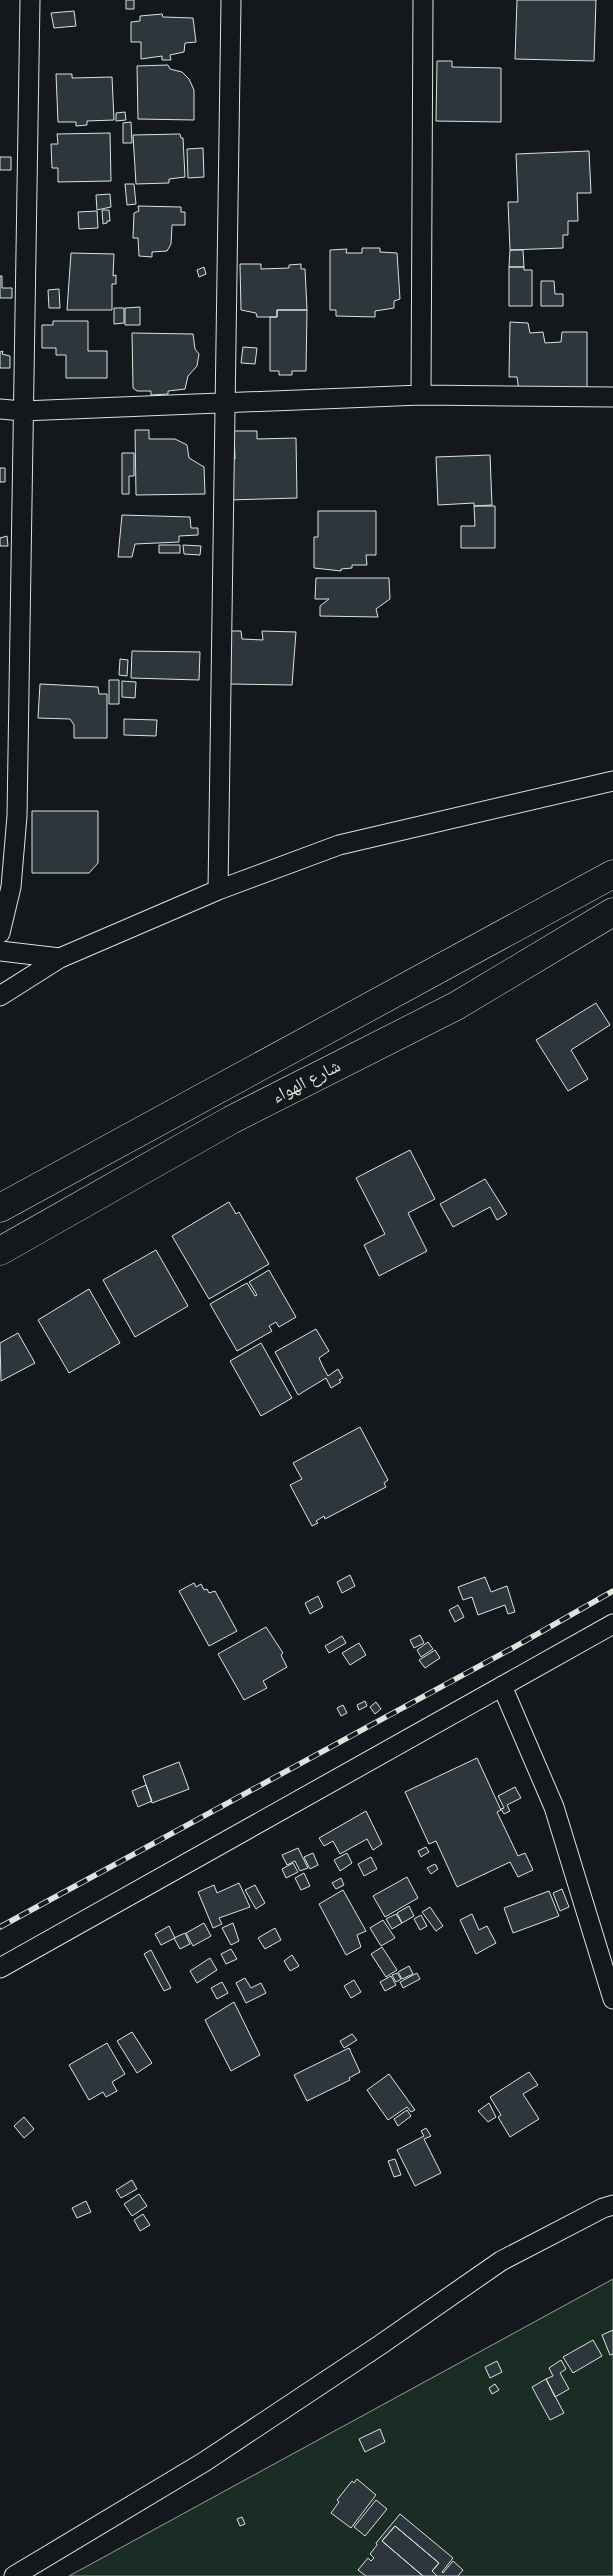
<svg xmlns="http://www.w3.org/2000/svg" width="613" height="2576" viewBox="0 0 613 2576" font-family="'Fira Sans Condensed','Noto Naskh Arabic',sans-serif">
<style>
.green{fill:#1a2d24;stroke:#939e99}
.building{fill:#2c363c;stroke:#d8e6dc}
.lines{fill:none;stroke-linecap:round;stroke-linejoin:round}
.street-casing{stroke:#d8e6dc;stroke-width:21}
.primary-casing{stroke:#d8e6dc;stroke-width:29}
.street{stroke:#14181c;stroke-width:19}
.primary{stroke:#14181c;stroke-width:28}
.rail-casing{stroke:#d8e6dc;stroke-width:5.5}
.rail{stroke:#14181c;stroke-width:4;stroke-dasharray:11;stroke-linecap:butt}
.labels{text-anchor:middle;stroke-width:4;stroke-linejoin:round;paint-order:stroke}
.street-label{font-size:18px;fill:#d8e6dc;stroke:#14181c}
</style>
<rect width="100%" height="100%" fill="#14181c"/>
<path class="green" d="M613,2279V2576H69Z"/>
<path class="building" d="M126,0H134V9H126Z
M517,0H596L594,61L515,59Z
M74,11L76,26L54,28L51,13Z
M162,14L163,17L193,18L196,42L185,43L184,52L170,55L171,60H162V56L141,59V42H131V22L140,21V16Z
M437,61H452V67L501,68V122L436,121Z
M168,65L170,69L182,72L189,79L194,90V120L138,119L137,66Z
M56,74H72V78L112,77L114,120L87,121V125L76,126V122H58Z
M125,112L126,120L116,121V113Z
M131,122L132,143H123V123Z
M110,133L111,181L58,182V168H52L51,144H58L57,134Z
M180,134L181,138H183L185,177L169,179V183L136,184L133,135Z
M203,148L204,177L188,178L187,149Z
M589,151L591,193H577L578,221H568V235H563V248L510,250L508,202H518L516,154Z
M0,157H11V170H0Z
M125,184H134L136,204L127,205Z
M110,194L111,207L97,210L96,195Z
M138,206L181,207V212H185V225H172L171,244L167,251L152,252V257L139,256L138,238H133L134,213L139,211Z
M102,210H109L110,221H107V223L103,224Z
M97,211L98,228L79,229L78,212Z
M362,248H380V252L397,253L400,299L394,301V308L375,311V317L336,316V310H330V250L347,249L346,253H362Z
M510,250H523L524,267H509Z
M71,253L114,254L113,276L116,275V284H112V310H67Z
M240,264H261V269L289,268V265L301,264V269H305L307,310H277V317H257L256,313L241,310Z
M204,267L206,274L199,277L197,270Z
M509,267H524V270H532V306H509Z
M0,276H2V288H12V298H0Z
M541,281H554L555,294H563V306H541Z
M59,289L60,308H49L48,290Z
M140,307V325H125V308Z
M114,308H124V323L114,324Z
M277,310H307L306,371H292V375H279V371H270V317H277Z
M53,321H88V351H107V378H66V355H56V348H42V325H53Z
M510,322L528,323L530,333L543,332L545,343L561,342L562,332H587V390L519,391L517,377H509Z
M132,333L193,334L195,349L199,354L197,366L188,376L185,389L168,391V394L151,395V391H137L133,388Z
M243,347L257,348L255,364L241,363Z
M3,351L2,354L10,356V368H0V352Z
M135,430H149V439H175L187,445L189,458L204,467L205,494L136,495Z
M234,431H257V439L296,438L297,498L228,500V459H235Z
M122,453H134V476H129V494H122Z
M490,455L492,505L474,506V503L438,505L436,457Z
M0,468H5V482H0Z
M474,506H495V548H461V526H475Z
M318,511H376V555H366L367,565H352V568L341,569V571L314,568V537H318Z
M122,515L190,517L191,528H198V535L179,536V542L135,544L132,557H118Z
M7,536L8,546H0V538Z
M159,545H180V553H159Z
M183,545L201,546L200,555L184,554Z
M316,578H389L390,599L376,609L378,617L320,616V606L329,599H315Z
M231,631H241L242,639L263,640L262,631L296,632L292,685L229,684Z
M132,651L200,652L199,680L131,678Z
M120,659L128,660L127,676L119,675Z
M109,680H119V704H109Z
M122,681L136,682L135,698L122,697Z
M40,684L98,687L99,694H107V738H74V725L70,719L38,718Z
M124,719L157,720L156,736L124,735Z
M32,811H98V863L89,873H32Z
M596,1003L610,1025L571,1050L588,1079L568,1091L536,1040Z
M410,1150L435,1199L408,1213L427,1251L379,1276L364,1245L385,1234L356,1178Z
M485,1179L507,1214L497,1220L490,1207L453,1227L440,1204Z
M229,1202L236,1214L239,1212L269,1264L209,1299L172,1236Z
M156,1250L188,1306L135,1337L103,1280Z
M269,1270L296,1317L279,1327L276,1322L269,1326L272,1331L237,1351L210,1304L247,1283L255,1296L257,1295L249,1282Z
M89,1289L120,1343L69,1373L38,1320Z
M316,1329L329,1351L319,1358L323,1367L328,1376L338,1369L343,1378L339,1380L341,1382L331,1388L326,1378L298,1395L275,1352Z
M18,1333L35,1363L1,1381L0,1343Z
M261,1343L292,1398L261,1416L230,1361Z
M360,1427L388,1480L384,1483L386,1487L325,1519L324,1516L316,1521L318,1523L312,1526L290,1485L302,1479L293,1463Z
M350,1575L355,1586L342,1593L337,1582Z
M485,1577L491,1592L507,1586L515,1612L508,1614L505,1605L478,1615L472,1597L463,1600L458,1587Z
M194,1583L196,1587L201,1584L204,1590L207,1589L209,1593L215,1591L237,1631L209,1646L179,1591Z
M318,1596L323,1607L310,1614L305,1603Z
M458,1605L464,1617L455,1622L449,1610Z
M266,1627L283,1653L281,1655L287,1667L263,1681L267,1688L244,1700L218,1654Z
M420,1635L424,1643L414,1648L410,1640Z
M342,1636L346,1643L329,1653L325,1646Z
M428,1642L433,1649L421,1657L417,1650Z
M359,1643L366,1655L350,1665L342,1653Z
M435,1650L440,1658L425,1668L419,1660Z
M365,1701L367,1706L359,1710L357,1705Z
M376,1702L381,1709L375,1714L370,1707Z
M343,1705L347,1713L341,1716L337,1708Z
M477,1758L501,1810L497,1812L518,1856L525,1853L533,1870L518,1877L510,1862L457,1887L436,1841L429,1844L405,1792Z
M179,1762L189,1789L152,1803L143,1776Z
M146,1785L152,1801L138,1807L132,1791Z
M515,1787L521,1798L507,1805L510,1811L504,1814L501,1809L504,1808L498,1796Z
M366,1811L382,1844L373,1850L367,1839L340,1854L333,1841L324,1846L319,1838Z
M426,1847L429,1852L421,1857L418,1851Z
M298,1848L308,1868L300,1871L295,1861L287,1865L282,1855Z
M313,1853L318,1865L310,1869L304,1857Z
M347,1853L352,1863L340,1871L334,1860Z
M371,1857L377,1869L364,1876L358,1864Z
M293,1863L298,1872L286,1878L282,1869Z
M435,1864L438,1869L431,1874L427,1868Z
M304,1873L310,1886L301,1890L295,1878Z
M407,1877L418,1898L385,1917L373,1896Z
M341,1878L344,1885L336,1889L332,1883Z
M239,1883L250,1907L219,1918L222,1924L213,1928L198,1892L214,1885L217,1893Z
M255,1885L265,1903L256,1909L245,1890Z
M562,1889L569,1907L560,1911L553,1893Z
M343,1890L366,1931L357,1935L361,1947L346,1955L319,1904Z
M549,1891L559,1916L513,1933L504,1908Z
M409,1906L414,1916L402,1923L397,1913Z
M430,1907L443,1926L436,1931L422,1912Z
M396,1914L402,1923L392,1929L386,1919Z
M472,1914L479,1930L487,1926L496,1943L476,1954L460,1920Z
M421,1915L427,1926L420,1930L414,1919Z
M383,1920L395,1938L381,1946L370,1928Z
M204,1923L211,1936L193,1946L186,1933Z
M233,1923L239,1941L231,1945L222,1928Z
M169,1926L175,1938L161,1945L155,1934Z
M275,1928L281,1940L265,1949L258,1938Z
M185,1933L190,1944L180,1949L174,1938Z
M382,1947L397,1970L386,1977L371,1954Z
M231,1949L237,1959L226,1964L221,1954Z
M151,1950L171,1988L164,1991L144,1954Z
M292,1955L299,1966L290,1971L284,1961Z
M210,1958L217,1970L197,1983L190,1971Z
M409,1966L413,1974L402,1979L398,1972Z
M397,1973L401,1979L396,1982L392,1975Z
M417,1973L420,1979L403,1988L400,1982Z
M391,1976L396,1985L385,1991L380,1982Z
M245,1978L251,1988L261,1983L266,1993L246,2003L236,1983Z
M354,1980L361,1992L351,1998L344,1986Z
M222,1982L228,1993L217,1999L211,1988Z
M234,2002L260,2055L231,2071L205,2020Z
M132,2032L152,2063L137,2073L117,2041Z
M352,2034L357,2040L344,2048L340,2041Z
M107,2043L125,2074L112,2082L117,2091L106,2097L103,2092L89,2100L69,2065Z
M349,2048L360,2072L349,2078L350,2080L307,2101L294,2075Z
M529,2072L538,2085L523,2094L539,2119L510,2137L498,2117L501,2115L490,2097Z
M389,2074L415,2110L411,2112L407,2107L388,2120L367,2090Z
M489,2103L496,2117L488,2122L478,2111Z
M407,2110L411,2116L398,2126L394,2119Z
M24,2117L34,2129L24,2138L14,2126Z
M426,2128L431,2136L424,2139L441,2173L415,2186L397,2150L424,2136L421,2131Z
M395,2159L401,2175L394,2177L388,2161Z
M132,2180L137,2189L121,2198L116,2190Z
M139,2194L147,2206L132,2216L124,2204Z
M86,2201L91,2212L77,2218L72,2208Z
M143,2214L150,2225L140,2231L134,2220Z
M613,2330V2354L610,2355L602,2335Z
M593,2340L602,2356L573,2373L563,2357Z
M561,2360L566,2369L560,2373L569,2389L555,2397L546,2379L553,2376L549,2368Z
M497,2361L502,2372L490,2378L485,2367Z
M546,2379L564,2413L550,2420L532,2387Z
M495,2384L499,2390L492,2394L489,2388Z
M380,2429L385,2442L365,2452L359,2439Z
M357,2479L376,2495L351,2528L331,2513L339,2502L337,2500L352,2481L354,2483Z
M376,2500L387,2509L365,2536L354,2527Z
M400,2514L453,2558L442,2572L443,2573L453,2561L463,2570L458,2576H437L432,2571L439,2563L395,2526L382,2541L423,2576H366L358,2570L368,2558L371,2561L374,2558L370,2554L377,2545L376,2543Z
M242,2517L245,2524L240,2526L237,2519Z
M395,2526L439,2563L432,2571L437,2576H423L382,2541Z"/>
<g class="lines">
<g class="street-casing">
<path id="street" d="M421,395L423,0
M0,409L22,411L421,395L613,397
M218,890L231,0
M0,933L11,887L17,816L30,0
M0,951L60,958
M0,996L60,958L218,890L339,845L613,781
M502,1686L554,1807L613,1999
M0,1968L613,1624
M14,2576L204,2462L380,2345L501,2261L603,2208L613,2205"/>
</g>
<g class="primary-casing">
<path id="primary" d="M0,1208L613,874
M0,1251L231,1120L456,1006L613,912"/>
</g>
<use href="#street" class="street"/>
<use href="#primary" class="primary"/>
<g class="rail-casing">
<path id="rail" d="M0,1927L509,1650L613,1591"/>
</g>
<use href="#rail" class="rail"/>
</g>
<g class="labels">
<g class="street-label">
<text transform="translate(306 1081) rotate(-27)" y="6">شارع الهواء</text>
</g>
</g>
</svg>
